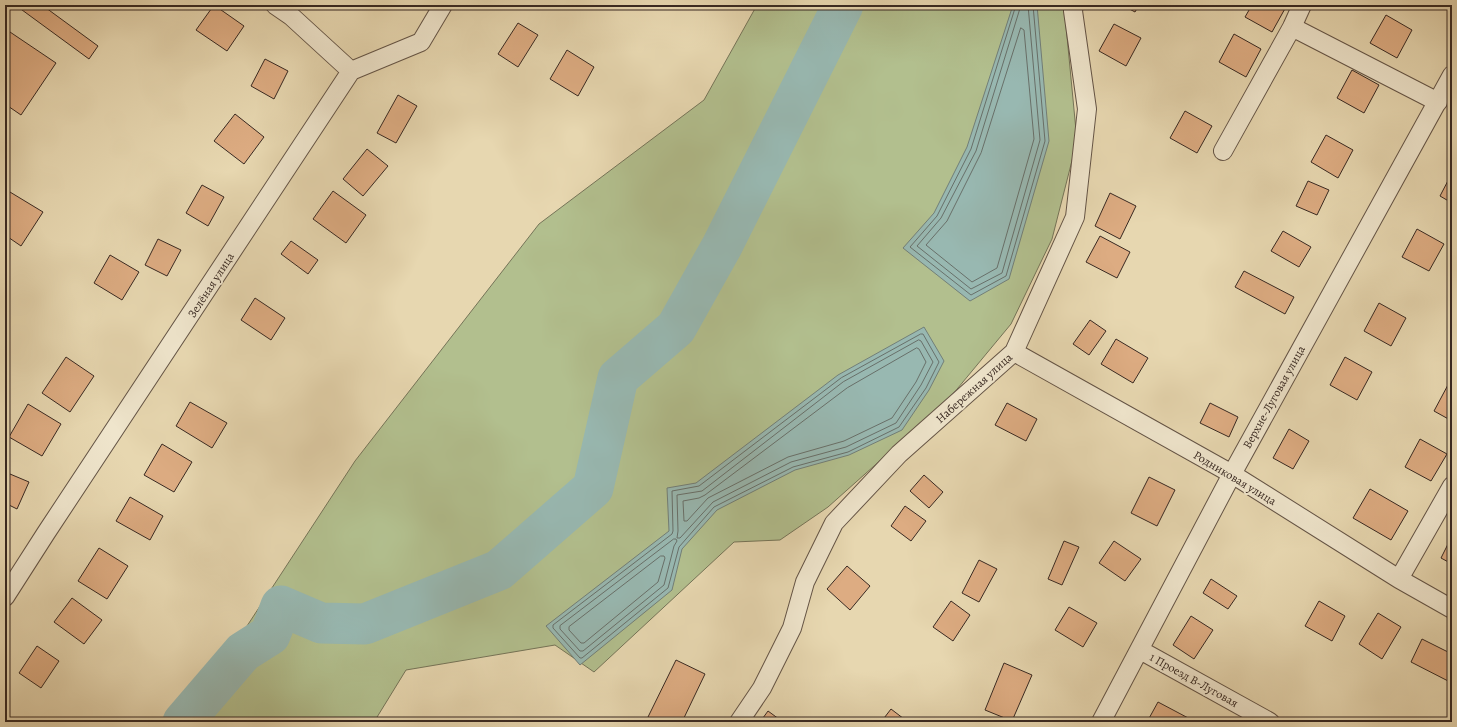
<svg xmlns="http://www.w3.org/2000/svg" width="1457" height="727" viewBox="0 0 1457 727" font-family="Alegreya,serif">
<style>
.green{fill:#b2bf8e;stroke:#757458}
.water{fill:#98b8b1;stroke:#727f78}
.lines{fill:none;stroke-linecap:round;stroke-linejoin:round}
.shore{stroke:#68706a;stroke-width:1}
.river{stroke:#98b8b1;stroke-width:41}
.building{fill:#ddac82;stroke:#382922}
.minor-casing{stroke:#645446;stroke-width:20}
.minor{stroke:#efe5cc;stroke-width:18}
.labels{text-anchor:middle;stroke-width:4;stroke-linejoin:round;paint-order:stroke}
.street-label{font-size:12px;fill:#382922;stroke:#efe5cc}
</style>
<rect width="100%" height="100%" fill="#e7d7b0"/>
<filter id="stains"><feTurbulence type="fractalNoise" baseFrequency=".005" numOctaves="4"/><feColorMatrix values="0 0 0 0 .2 0 0 0 0 .09 0 0 0 0 .02 0 0 0 .5 -.17"/></filter>
<radialGradient id="worn" r=".72"><stop offset=".6" stop-color="#630" stop-opacity="0"/><stop offset="1" stop-color="#630" stop-opacity=".3"/></radialGradient>
<path class="green" d="M757,5H1064L1077,141L1052,239L1011,324L948,400L828,507L780,540L734,542L594,672L555,645L406,670L374,722H186L211,681L355,461L539,224L704,100Z"/>
<path class="water" d="M1013,5H1037L1049,141L1009,279L970,301L903,248L934,213L967,147Z
M924,327L944,361L929,390L902,430L849,455L795,470L717,510L682,549L672,590L580,665L546,626L669,531L667,488L696,483L838,375Z"/>
<g class="lines">
<path class="shore" d="M1016,5L971,149L937,216L910,247L971,295L1006,276L1045,141L1033,5
M1021,5L976,151L941,218L917,246L971,289L1002,273L1040,140L1028,5
M1021,28L1024,30L1034,139L997,268L972,282L926,245L947,221L981,153Z
M921,334H923L939,362L926,388L899,427L848,452L793,467L714,507L679,547L668,588L582,658H580L553,628V625L672,534L673,531L672,491L699,486L841,378Z
M919,340L921,341L933,362L921,385L896,423L846,447L791,462L713,502L680,538H677L678,531L677,495L702,491L843,382Z
M917,348L919,349L926,362L916,382L892,418L844,441L788,457L708,498L687,521H684L683,501L699,498L705,495L847,388Z
M674,539H676L677,541L674,546L664,585L583,651H580L560,629V626Z
M661,556H664L665,558L658,582L584,643H581L569,630V627Z"/>
<path class="river" d="M183,722L243,652L270,635L281,606L321,623L365,624L499,570L593,488L618,378L676,328L722,246L843,5"/>
</g>
<path class="building" d="M19,5H42L98,46L89,59L18,7Z
M214,5L244,26L227,51L196,30Z
M1122,5H1139L1135,12Z
M1252,5H1287L1272,32L1245,17Z
M1386,15L1412,30L1397,58L1370,43Z
M518,23L538,35L518,67L498,54Z
M1114,24L1141,38L1126,66L1099,51Z
M10,32L56,63L21,115L5,104V39Z
M1234,34L1261,49L1246,77L1219,62Z
M567,50L594,67L578,96L550,79Z
M265,59L288,71L274,99L251,86Z
M1352,70L1379,85L1364,113L1337,98Z
M398,95L417,106L396,143L377,133Z
M1185,111L1212,126L1197,153L1170,138Z
M235,114L264,137L244,164L214,141Z
M1326,135L1353,150L1338,178L1311,162Z
M367,149L388,166L363,196L343,179Z
M1452,173V203L1440,196Z
M1308,181L1329,190L1317,215L1296,206Z
M202,185L224,197L208,226L186,213Z
M5,189L43,212L21,246L5,235Z
M333,191L366,215L346,243L313,219Z
M1110,193L1136,206L1120,239L1095,226Z
M1417,229L1444,244L1429,271L1402,257Z
M1283,231L1311,247L1299,267L1271,251Z
M1100,236L1130,252L1117,278L1086,262Z
M158,239L181,250L167,276L145,265Z
M291,241L318,260L308,274L281,254Z
M110,255L139,272L122,300L94,283Z
M1244,271L1294,297L1285,314L1235,287Z
M255,298L285,318L271,340L241,320Z
M1379,303L1406,318L1391,346L1364,331Z
M1090,320L1106,331L1089,355L1073,344Z
M1116,339L1148,358L1133,383L1101,364Z
M66,357L94,376L70,412L42,393Z
M1345,357L1372,372L1357,400L1330,385Z
M1449,383L1452,385V421L1434,411Z
M190,402L227,423L212,448L176,426Z
M1007,403L1037,419L1026,441L995,425Z
M1210,403L1238,417L1229,437L1200,423Z
M28,404L61,424L42,456L9,437Z
M1289,429L1309,441L1293,469L1273,458Z
M1420,439L1447,454L1431,481L1405,467Z
M162,444L192,462L174,492L144,475Z
M10,474L29,482L17,509L5,503V485Z
M924,475L943,492L929,508L910,491Z
M1149,477L1175,490L1157,526L1131,513Z
M1370,489L1408,511L1391,540L1353,518Z
M130,497L163,516L150,540L116,521Z
M905,506L926,521L911,541L891,526Z
M1452,536V564L1441,558Z
M1064,541L1079,547L1062,585L1048,579Z
M1114,541L1141,559L1125,581L1099,563Z
M99,548L128,566L107,599L78,581Z
M979,560L997,569L979,602L962,593Z
M847,566L870,586L850,610L827,589Z
M1211,579L1237,596L1228,609L1203,593Z
M72,598L102,620L84,644L54,622Z
M951,601L970,615L953,641L933,627Z
M1319,601L1345,616L1332,641L1305,626Z
M1069,607L1097,623L1083,647L1055,630Z
M1378,613L1401,627L1382,659L1359,644Z
M1191,616L1213,630L1194,659L1173,645Z
M1422,639L1452,654V683L1411,662Z
M37,646L59,661L41,688L19,673Z
M676,660L705,674L682,722H659L648,717Z
M1004,663L1032,675L1012,721L985,710Z
M1158,702L1192,720L1191,722H1147Z
M891,709L908,722H881Z
M768,711L783,722H760Z"/>
<g class="lines">
<g class="minor-casing">
<path id="minor" d="M275,5L291,16L351,71
M1292,27L1438,102
M1223,151L1292,27L1302,5
M1014,352L1232,474L1399,579L1452,609
M1399,579L1452,486
M5,597L46,533L351,71L421,42L443,5
M1140,650L1270,722
M739,722L762,688L792,628L805,582L834,523L899,454L1014,352L1075,217L1087,109L1073,11L1074,5
M1101,722L1232,474L1452,75"/>
</g>
<use href="#minor" class="minor"/>
</g>
<g class="labels">
<g class="street-label">
<text transform="translate(211 285) rotate(-57)" y="4">Зелёная улица</text>
<text transform="translate(974 388) rotate(-42)" y="4">Набережная улица</text>
<text transform="translate(1274 397) rotate(-61)" y="4">Верхне-Луговая улица</text>
<text transform="translate(1235 478) rotate(31)" y="4">Родниковая улица</text>
<text transform="translate(1194 680) rotate(29)" y="4">1 Проезд В-Луговая</text>
</g>
</g>
<rect width="1457" height="727" fill="none" stroke="#e7d7b0" stroke-width="20"/>
<rect x="6" y="6" width="1445" height="715" fill="none" stroke="#382922" stroke-width="2"/>
<rect x="10" y="10" width="1437" height="707" fill="none" stroke="#382922"/>
<rect width="100%" height="100%" filter="url(#stains)"/>
<rect width="100%" height="100%" fill="url(#worn)"/>
</svg>
